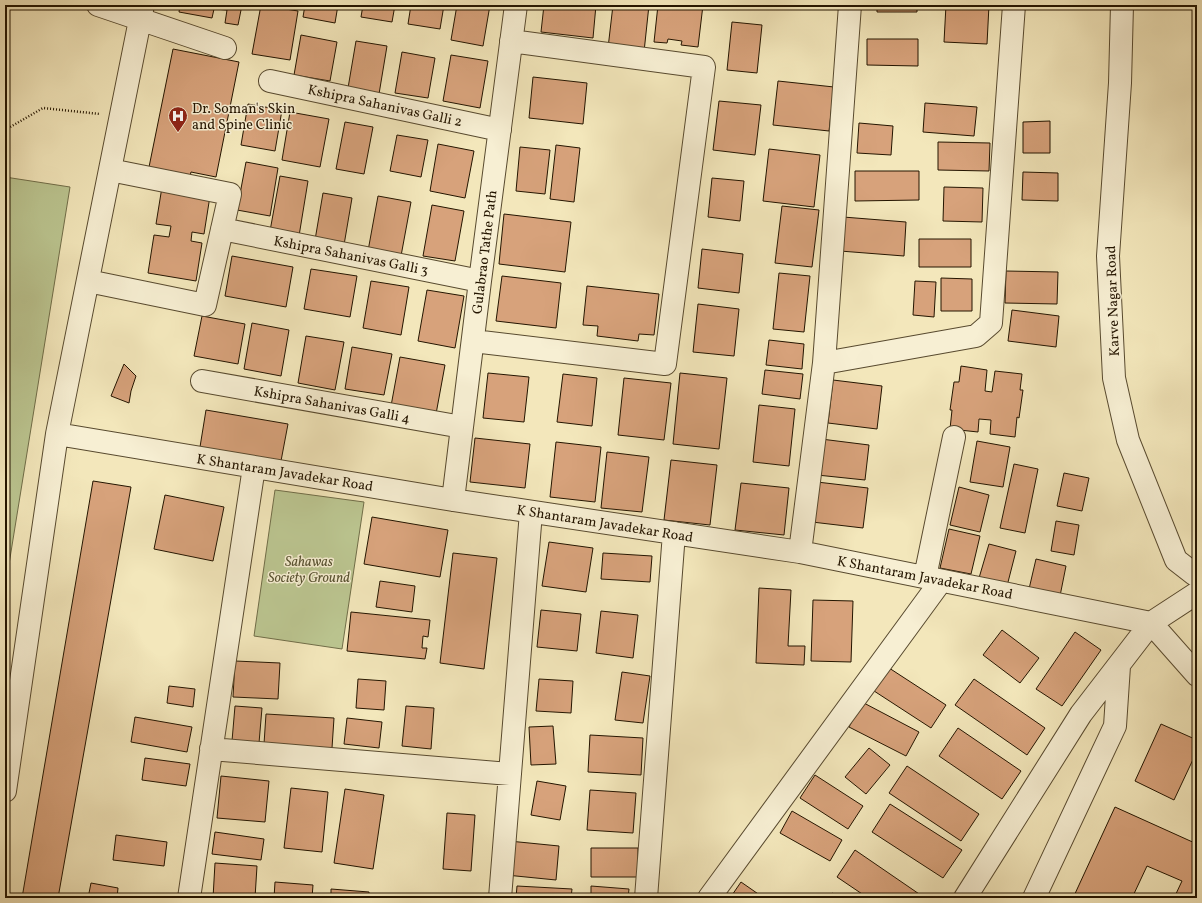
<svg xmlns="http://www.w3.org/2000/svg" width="1202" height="903" viewBox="0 0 1202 903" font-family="Vollkorn,serif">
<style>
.green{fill:#bbc590;stroke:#706d48}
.building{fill:#d7a27b;stroke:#241500}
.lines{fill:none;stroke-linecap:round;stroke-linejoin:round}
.minor-casing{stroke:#584a2f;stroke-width:24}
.path{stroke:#241500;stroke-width:2.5;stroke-dasharray:1 2;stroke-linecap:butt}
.minor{stroke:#f7efd3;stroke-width:22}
.labels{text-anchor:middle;stroke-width:3;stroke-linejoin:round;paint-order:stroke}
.street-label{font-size:14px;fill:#241500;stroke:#f7efd3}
.poi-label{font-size:14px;fill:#241500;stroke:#f7efd3;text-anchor:start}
.park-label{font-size:14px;font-style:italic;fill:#595332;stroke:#f7efd3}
</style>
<rect width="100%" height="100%" fill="#f3e7bb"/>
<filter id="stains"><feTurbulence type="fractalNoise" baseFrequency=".005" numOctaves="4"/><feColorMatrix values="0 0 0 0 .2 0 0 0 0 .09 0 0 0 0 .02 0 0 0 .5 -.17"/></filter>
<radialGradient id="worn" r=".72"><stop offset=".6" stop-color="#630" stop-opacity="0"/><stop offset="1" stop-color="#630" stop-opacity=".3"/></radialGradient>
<path class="green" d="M5,177L70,187L5,589Z
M275,490L364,502L342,649L254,636Z"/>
<path class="building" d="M180,5H242L238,25L225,23L227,10L214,9L212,18L179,12Z
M261,5L298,11L290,60L252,54Z
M305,5H338L335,23L303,17Z
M363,5H395L392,22L361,17Z
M411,5H444L440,29L408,24Z
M457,5H490L483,46L451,40Z
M544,5H596L593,38L541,32Z
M613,5H649L644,52L608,48Z
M658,5H703L698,47L681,45L682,41L668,39L667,43L654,42Z
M877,5H917V12H877Z
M946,5H989L987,44L944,42Z
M732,22L762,25L757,73L727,70Z
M301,35L337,42L330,81L294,75Z
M867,39H918V66L867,65Z
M356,41L387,46L379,94L348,88Z
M173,49L239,62L216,177L191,172L189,180L148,172Z
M402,52L435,58L428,98L395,93Z
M451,55L488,61L480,108L443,101Z
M533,77L587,83L583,124L529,118Z
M778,81L834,87L829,131L773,125Z
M719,101L761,105L755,155L713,150Z
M925,103L977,107L974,136L923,132Z
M248,104L282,110L275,151L241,145Z
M290,112L329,119L320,167L282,160Z
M1050,121V153H1023V122Z
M345,122L373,127L364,174L336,169Z
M859,123L893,126L891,155L857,153Z
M397,135L428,140L421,177L390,171Z
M938,142L990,143L989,171L938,170Z
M438,144L474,151L465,198L430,191Z
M556,145L580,148L574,202L550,199Z
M520,147L550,150L545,194L516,191Z
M769,149L820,155L814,207L763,201Z
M246,162L278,168L270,216L237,210Z
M855,171H919V200L855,201Z
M1023,172L1058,173V201L1022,200Z
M280,176L308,181L299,236L270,231Z
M712,178L744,181L740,221L708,217Z
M162,187L210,196L204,234L192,232L191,241L202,243L196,281L148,273L154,235L169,237L171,226L156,224Z
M944,187L983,188L982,222L943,221Z
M323,193L352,198L344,245L315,240Z
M378,196L411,202L401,256L368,251Z
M432,205L464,211L455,261L423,256Z
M782,206L819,210L812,267L775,263Z
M504,214L571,222L565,272L499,264Z
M843,217L906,222L904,256L840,251Z
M919,239H971V267H919Z
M702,249L743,254L739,293L698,288Z
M232,256L293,267L286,307L225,296Z
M311,269L357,276L350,317L304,309Z
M1006,271L1058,272L1057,304L1005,303Z
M779,273L810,276L804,332L773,329Z
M502,276L561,283L556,328L496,321Z
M941,278L972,279V311H941Z
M371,281L409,287L401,335L363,328Z
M915,281L936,282L934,317L913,315Z
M587,286L659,294L654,335L639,334L638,341L597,336L598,326L583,325Z
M427,290L464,296L455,348L418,341Z
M698,304L739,309L734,356L693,352Z
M1012,310L1059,316L1056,347L1008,341Z
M202,316L245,324L238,364L194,356Z
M252,323L289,330L281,376L244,369Z
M306,336L344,342L335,390L298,383Z
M769,340L804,344L802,369L766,365Z
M352,347L392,354L384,395L345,389Z
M400,357L445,365L436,414L391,406Z
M124,364L136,376L131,391L129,403L111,396Z
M961,366L987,370L985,391L992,392L995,371L1022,374L1020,390H1023L1019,418L1017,417L1015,437L990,434L991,420L979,419L978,432L950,429L952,410H950L954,382H959Z
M765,370L803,374L800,399L762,394Z
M488,373L529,377L524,422L483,418Z
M680,373L727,378L719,449L673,444Z
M563,374L597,378L592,426L557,422Z
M624,378L671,383L664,440L618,435Z
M833,380L882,386L877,429L828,423Z
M759,405L795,409L789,466L753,462Z
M206,410L288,424L281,461L200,447Z
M475,438L530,444L525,488L470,482Z
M821,439L869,445L865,480L817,475Z
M977,441L1010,447L1003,487L970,482Z
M556,442L601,447L595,502L550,497Z
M607,452L649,457L642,512L601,508Z
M671,460L717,465L710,525L664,520Z
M1014,464L1038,469L1025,533L1000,528Z
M1064,473L1089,478L1082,511L1057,506Z
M93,481L131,487L58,898H22Z
M817,482L868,488L863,528L812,522Z
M741,483L789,488L784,535L735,530Z
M959,487L989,495L980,532L950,525Z
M165,495L224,507L213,561L154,549Z
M372,517L448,530L440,577L364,564Z
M1056,521L1079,525L1074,555L1051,551Z
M949,529L980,536L971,574L940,568Z
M549,542L593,548L586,592L542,586Z
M989,544L1016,551L1007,586L979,578Z
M453,553L497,558L484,669L440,663Z
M603,553L652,556L650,582L601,579Z
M1036,559L1066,566L1060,596L1029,589Z
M380,581L415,586L412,612L376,607Z
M759,588L791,590L788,646H805L804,665L756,663Z
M813,600L853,601L851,662L811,661Z
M541,610L581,614L577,651L537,647Z
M601,611L638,615L633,658L596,653Z
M351,612L430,620L428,637L423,636L422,648H427L425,659L347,651Z
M1002,630L1039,658L1020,683L983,655Z
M1075,632L1101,650L1062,706L1036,689Z
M235,661L280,663L278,699L233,697Z
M886,666L946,705L931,728L871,689Z
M622,672L650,676L643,723L615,720Z
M358,679L386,681L384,710L356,708Z
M539,679L573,681L571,713L536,711Z
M974,679L1045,728L1027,755L955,705Z
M169,686L195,689L193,707L167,703Z
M862,702L919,732L906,756L849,727Z
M235,706L262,708L259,743L232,741Z
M406,706L434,708L431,749L402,746Z
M266,714L334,718L332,748L264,744Z
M135,717L192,727L187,752L131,742Z
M347,718L382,722L379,748L344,744Z
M1161,724L1197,740V751L1174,800L1135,781Z
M553,726L556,764L531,765L529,727Z
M958,728L1021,771L1002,799L939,756Z
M590,735L643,738L641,775L588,772Z
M869,748L890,765L866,794L845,777Z
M145,758L190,764L186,786L142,780Z
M907,766L979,814L961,841L889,793Z
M815,775L863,806L848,829L800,798Z
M221,776L269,781L265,822L217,818Z
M537,781L566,786L560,820L531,815Z
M291,788L328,792L322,852L284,848Z
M345,789L384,795L373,869L334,863Z
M590,790L636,793L633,833L587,830Z
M890,804L962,850L943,878L872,832Z
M1115,807L1197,844V898H1174L1182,881L1147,866L1132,898H1073Z
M792,811L842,840L830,861L780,833Z
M447,813L475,815L471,871L443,869Z
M215,832L264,839L261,860L212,854Z
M116,835L167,842L164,866L113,860Z
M509,841L559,846L556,880L506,875Z
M591,848H638V877H591Z
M855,850L925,898H868L837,877Z
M215,863L257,866L255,898H213Z
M275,882L313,885L312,898H274Z
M741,882L764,898H730Z
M91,883L118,888L117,898H88Z
M517,886L572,889L571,898H516Z
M591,886L629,889L628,898H591Z
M331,889L369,892V898H331Z
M832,893L840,898H829Z"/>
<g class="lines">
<g class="minor-casing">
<path id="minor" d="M98,5L225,48
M1122,5L1120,83L1108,256L1114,378L1128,440L1176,560L1194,574L1197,575
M270,81L500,130
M222,229L480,281
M88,281L205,305L230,194L110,170
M473,341L665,364L704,67L511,41
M824,363L976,336L991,323L1014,5
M202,381L462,427
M57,434L453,500L800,552L1151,623L1197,675
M453,500L480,281L516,5
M800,552L824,363L850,5
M925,577L954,437
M211,749L510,774
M5,791L57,434L143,5
M189,898L254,467
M500,898L531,512
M646,898L674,533
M709,898L941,581
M965,898L1081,714L1151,623L1197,593
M1034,898L1115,726L1119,666"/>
</g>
<path class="path" d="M5,130L43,108L100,114"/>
<use href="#minor" class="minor"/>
</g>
<defs>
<g id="hospital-pin" transform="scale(1)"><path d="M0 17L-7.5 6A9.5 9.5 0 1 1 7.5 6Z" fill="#8f2418" stroke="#f7efd3"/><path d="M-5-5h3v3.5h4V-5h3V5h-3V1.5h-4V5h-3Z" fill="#fff"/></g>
</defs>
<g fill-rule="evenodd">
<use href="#hospital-pin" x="178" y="116"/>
</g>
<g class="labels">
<g class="street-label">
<text transform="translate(385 105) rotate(12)" y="5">Kshipra Sahanivas Galli 2</text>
<text transform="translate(484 252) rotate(-83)" y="5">Gulabrao Tathe Path</text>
<text transform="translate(351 255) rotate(11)" y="5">Kshipra Sahanivas Galli 3</text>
<text transform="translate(1112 301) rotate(-92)" y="5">Karve Nagar Road</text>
<text transform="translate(332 404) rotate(10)" y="5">Kshipra Sahanivas Galli 4</text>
<text transform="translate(285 472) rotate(9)" y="5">K Shantaram Javadekar Road</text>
<text transform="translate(605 523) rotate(9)" y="5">K Shantaram Javadekar Road</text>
<text transform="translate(925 577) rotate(11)" y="5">K Shantaram Javadekar Road</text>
</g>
<g class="poi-label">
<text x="192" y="113">Dr. Soman's Skin<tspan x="192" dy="16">and Spine Clinic</tspan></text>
</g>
<g class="park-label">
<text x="309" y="566">Sahawas<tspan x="309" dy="16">Society Ground</tspan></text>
</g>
</g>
<rect width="1202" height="903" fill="none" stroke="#f3e7bb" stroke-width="20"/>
<rect x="6" y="6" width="1190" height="891" fill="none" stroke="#241500" stroke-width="2"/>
<rect x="10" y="10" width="1182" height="883" fill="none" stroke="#241500"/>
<rect width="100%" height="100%" filter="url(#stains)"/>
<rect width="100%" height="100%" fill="url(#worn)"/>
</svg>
